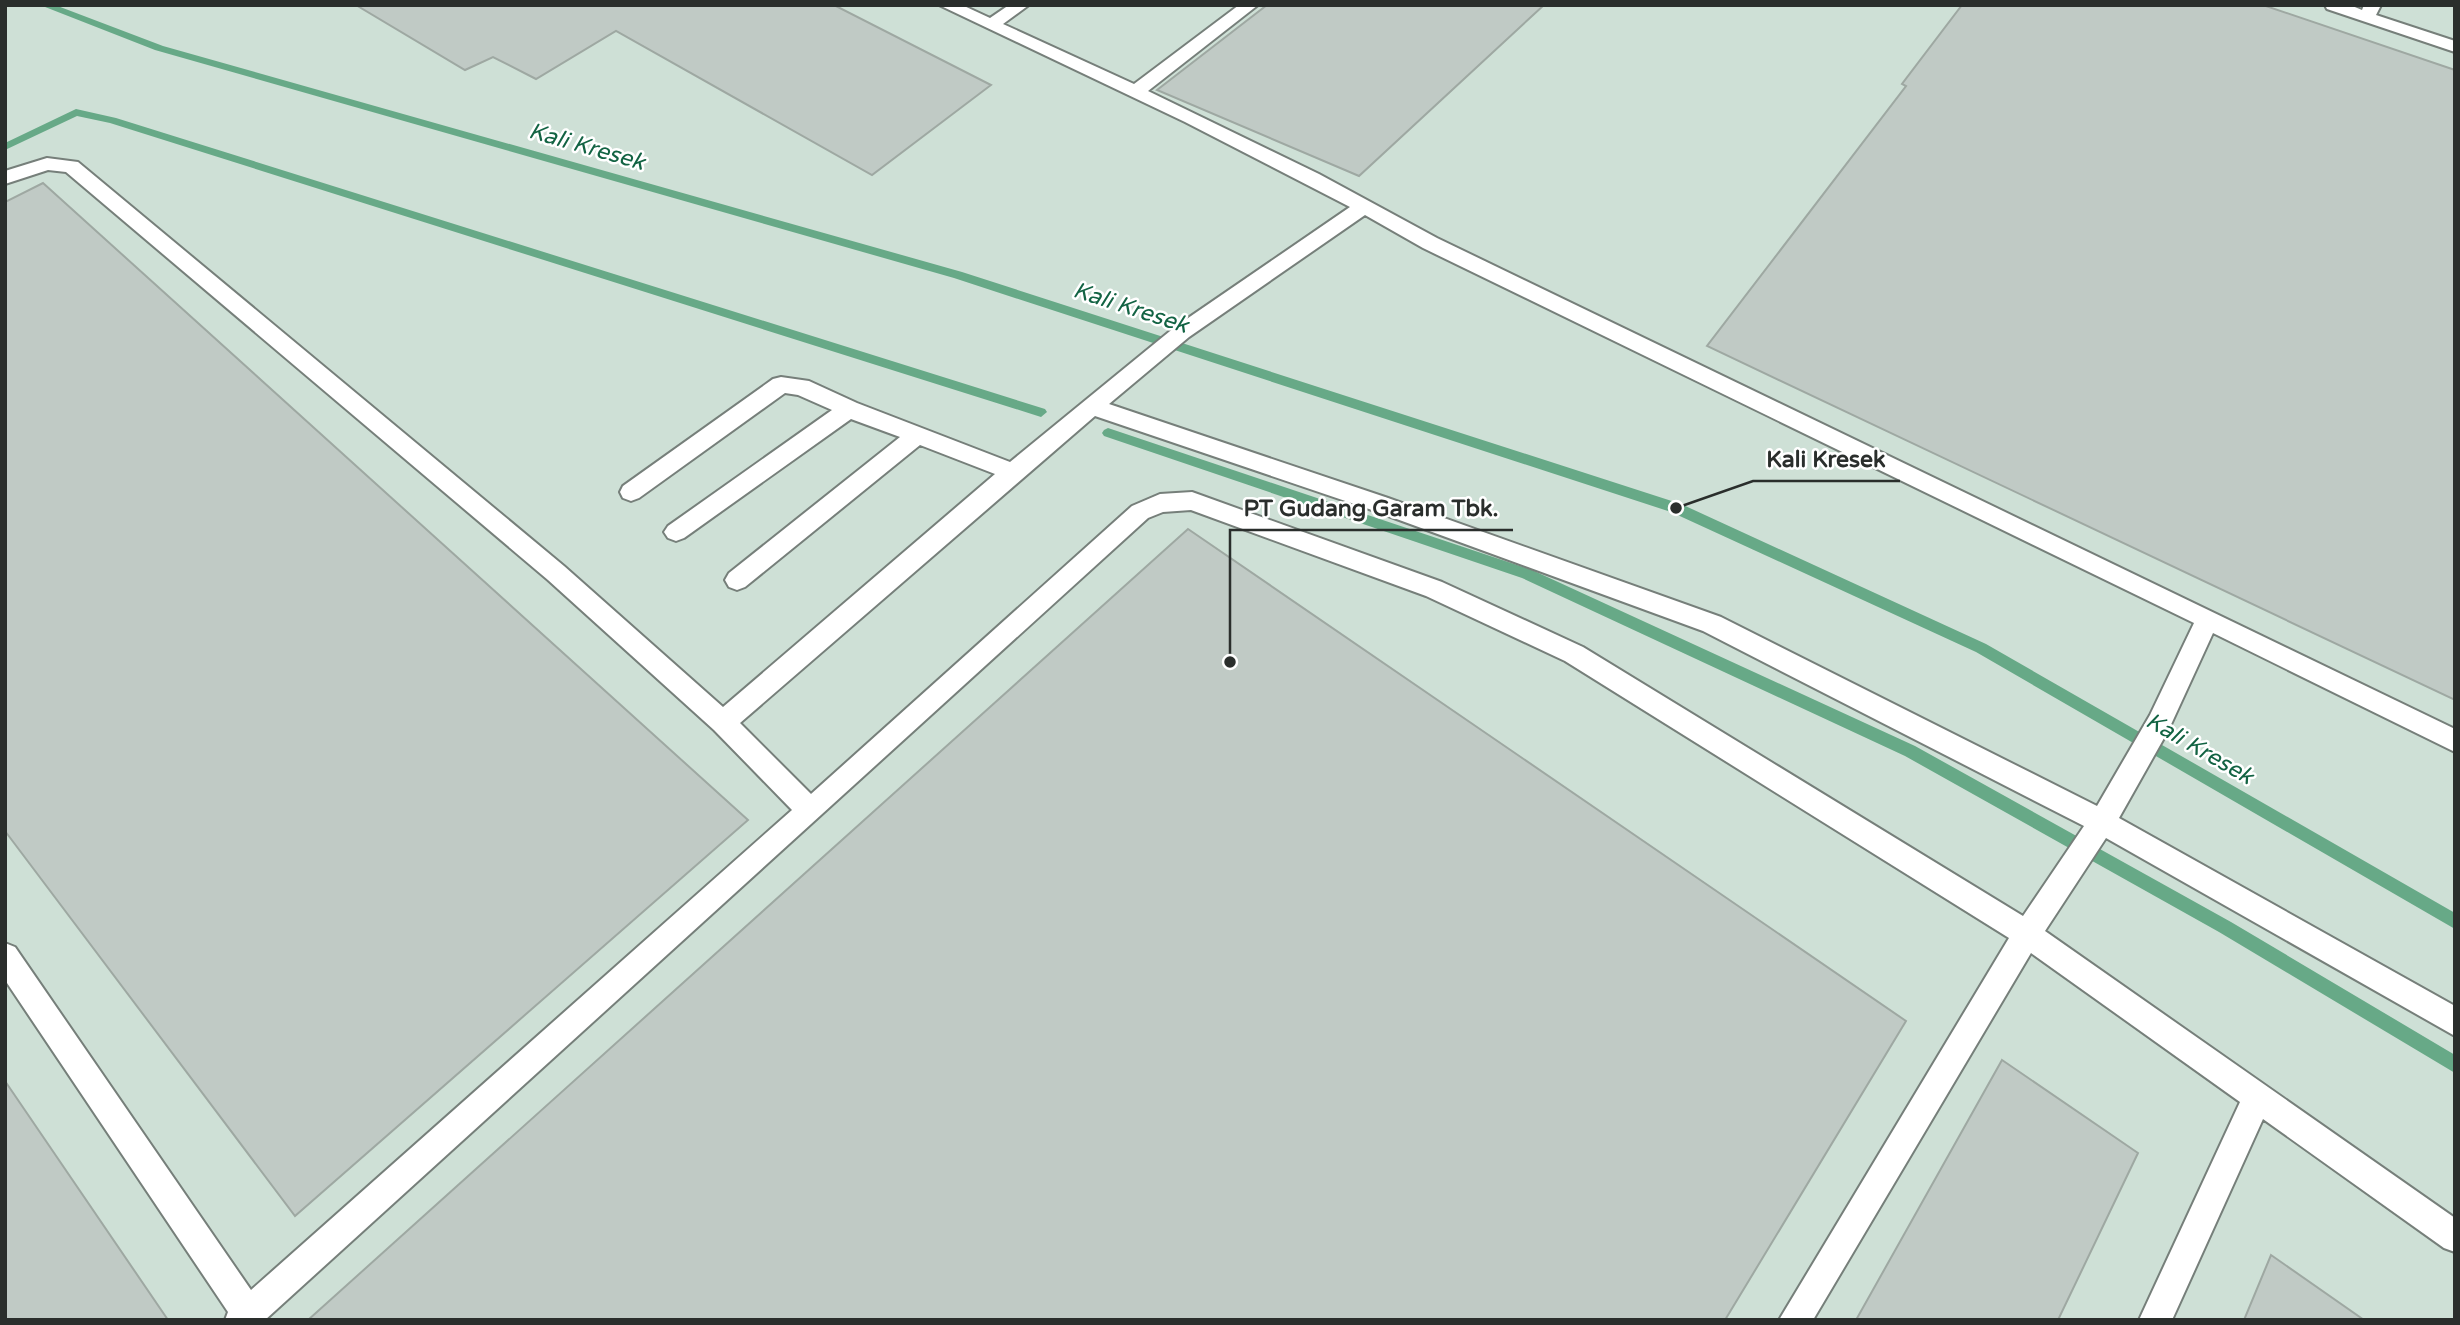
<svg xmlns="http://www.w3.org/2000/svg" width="2460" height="1325" viewBox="0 0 2460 1325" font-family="'Varela Round',sans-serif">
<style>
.built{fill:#cee0d6}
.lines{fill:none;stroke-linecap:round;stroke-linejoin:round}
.stream{fill:#67a987;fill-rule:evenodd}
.building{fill:#c0cac5;stroke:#9ea8a2;stroke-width:2}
.lane-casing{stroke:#767f7a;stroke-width:4}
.lane{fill:#fff;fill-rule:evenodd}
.labels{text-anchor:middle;stroke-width:5;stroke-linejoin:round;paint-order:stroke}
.water-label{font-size:23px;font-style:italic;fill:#126343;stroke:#fff}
.leader{fill:none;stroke:#2a2e2c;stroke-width:2.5}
.callout-dot{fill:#2a2e2c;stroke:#fff;stroke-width:2.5}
.callout-label{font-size:23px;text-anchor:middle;font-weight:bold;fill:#2a2e2c;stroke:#fff;stroke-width:5;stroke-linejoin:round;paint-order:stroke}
</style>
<rect width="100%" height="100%" fill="#e1ebe5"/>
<path class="built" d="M5,5H2455V1320H5Z"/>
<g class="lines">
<path class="stream" d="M40,5H55L163,46L962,272L1681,504L1986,644L2455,913V929L1976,652L1671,512L954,278L155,50Z
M76,109L116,118L1045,409L1047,412L1041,417L110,123L77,116L5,150V143Z
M1108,428L1532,570L1915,746L2231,922L2455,1055V1073L2219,932L1905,756L1522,578L1104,436L1102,433L1104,430Z"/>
</g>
<path class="building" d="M356,5H834L991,85L872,175L616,31L536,79L493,57L465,70Z
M1267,5H1544L1359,176L1157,90Z
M1962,5H2263L2455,70V700L1707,346L1906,86L1902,84Z
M43,183L748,820L295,1216L5,831V202Z
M1188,529L1906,1021L1725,1320H308Z
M2002,1060L2138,1153L2058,1320H1856Z
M5,1081L168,1320H5Z
M2271,1255L2364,1320H2244Z"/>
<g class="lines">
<g class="lane-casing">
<path id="lane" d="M939,5H962L990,18L1009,5H1029L1003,24L1134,84L1239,5H1258L1148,91L1319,174L1437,238L2455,729V752L2213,633L2168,731L2119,818L2455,1006V1036L2106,838L2045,931L2455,1218V1252L2444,1248L2263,1119L2172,1320H2139L2240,1102L2031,953L1813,1320H1779L2009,938L1565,661L1426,596L1191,510L1163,512L1148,518L265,1320H225L228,1312L5,980V943L15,947L251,1290L792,810L714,730L548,580L66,172L48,170L5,184V171L47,158L78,162L564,566L723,707L995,474L920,445L745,587L737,590L729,587L725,580L729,573L900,437L851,419L684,538L676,541L668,538L664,532L668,526L832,410L798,395L785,393L639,498L631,501L623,498L620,492L623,486L773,379L781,377L809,381L857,403L1010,462L1175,327L1350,207L1185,122ZM1365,215L1423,248L2194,623L2150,715L2097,806L1721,617L1388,498L1109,404L1189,337ZM1095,416L1372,510L1703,631L2084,826L2023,916L1583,647L1442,582L1192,492L1160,494L1132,506L811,794L740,723Z
M2325,5H2350L2362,10L2364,5H2381L2376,15L2455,41V52L2327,9Z"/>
</g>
<use href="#lane" class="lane"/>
</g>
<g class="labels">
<g class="water-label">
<text transform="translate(587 146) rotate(16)" y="8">Kali Kresek</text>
<text transform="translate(1131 307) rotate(18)" y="8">Kali Kresek</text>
<text transform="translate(2200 748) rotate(30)" y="8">Kali Kresek</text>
</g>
</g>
<path class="leader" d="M1676 508L1753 481H1900M1230 662L1230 530H1513"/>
<g class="callout-dot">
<circle cx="1676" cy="508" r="7"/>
<circle cx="1230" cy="662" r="7"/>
</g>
<g class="callout-label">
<text x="1826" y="467">Kali Kresek</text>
<text x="1371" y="516">PT Gudang Garam Tbk.</text>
</g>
<rect width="2460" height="1325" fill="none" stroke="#2a2e2c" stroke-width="14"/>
</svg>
